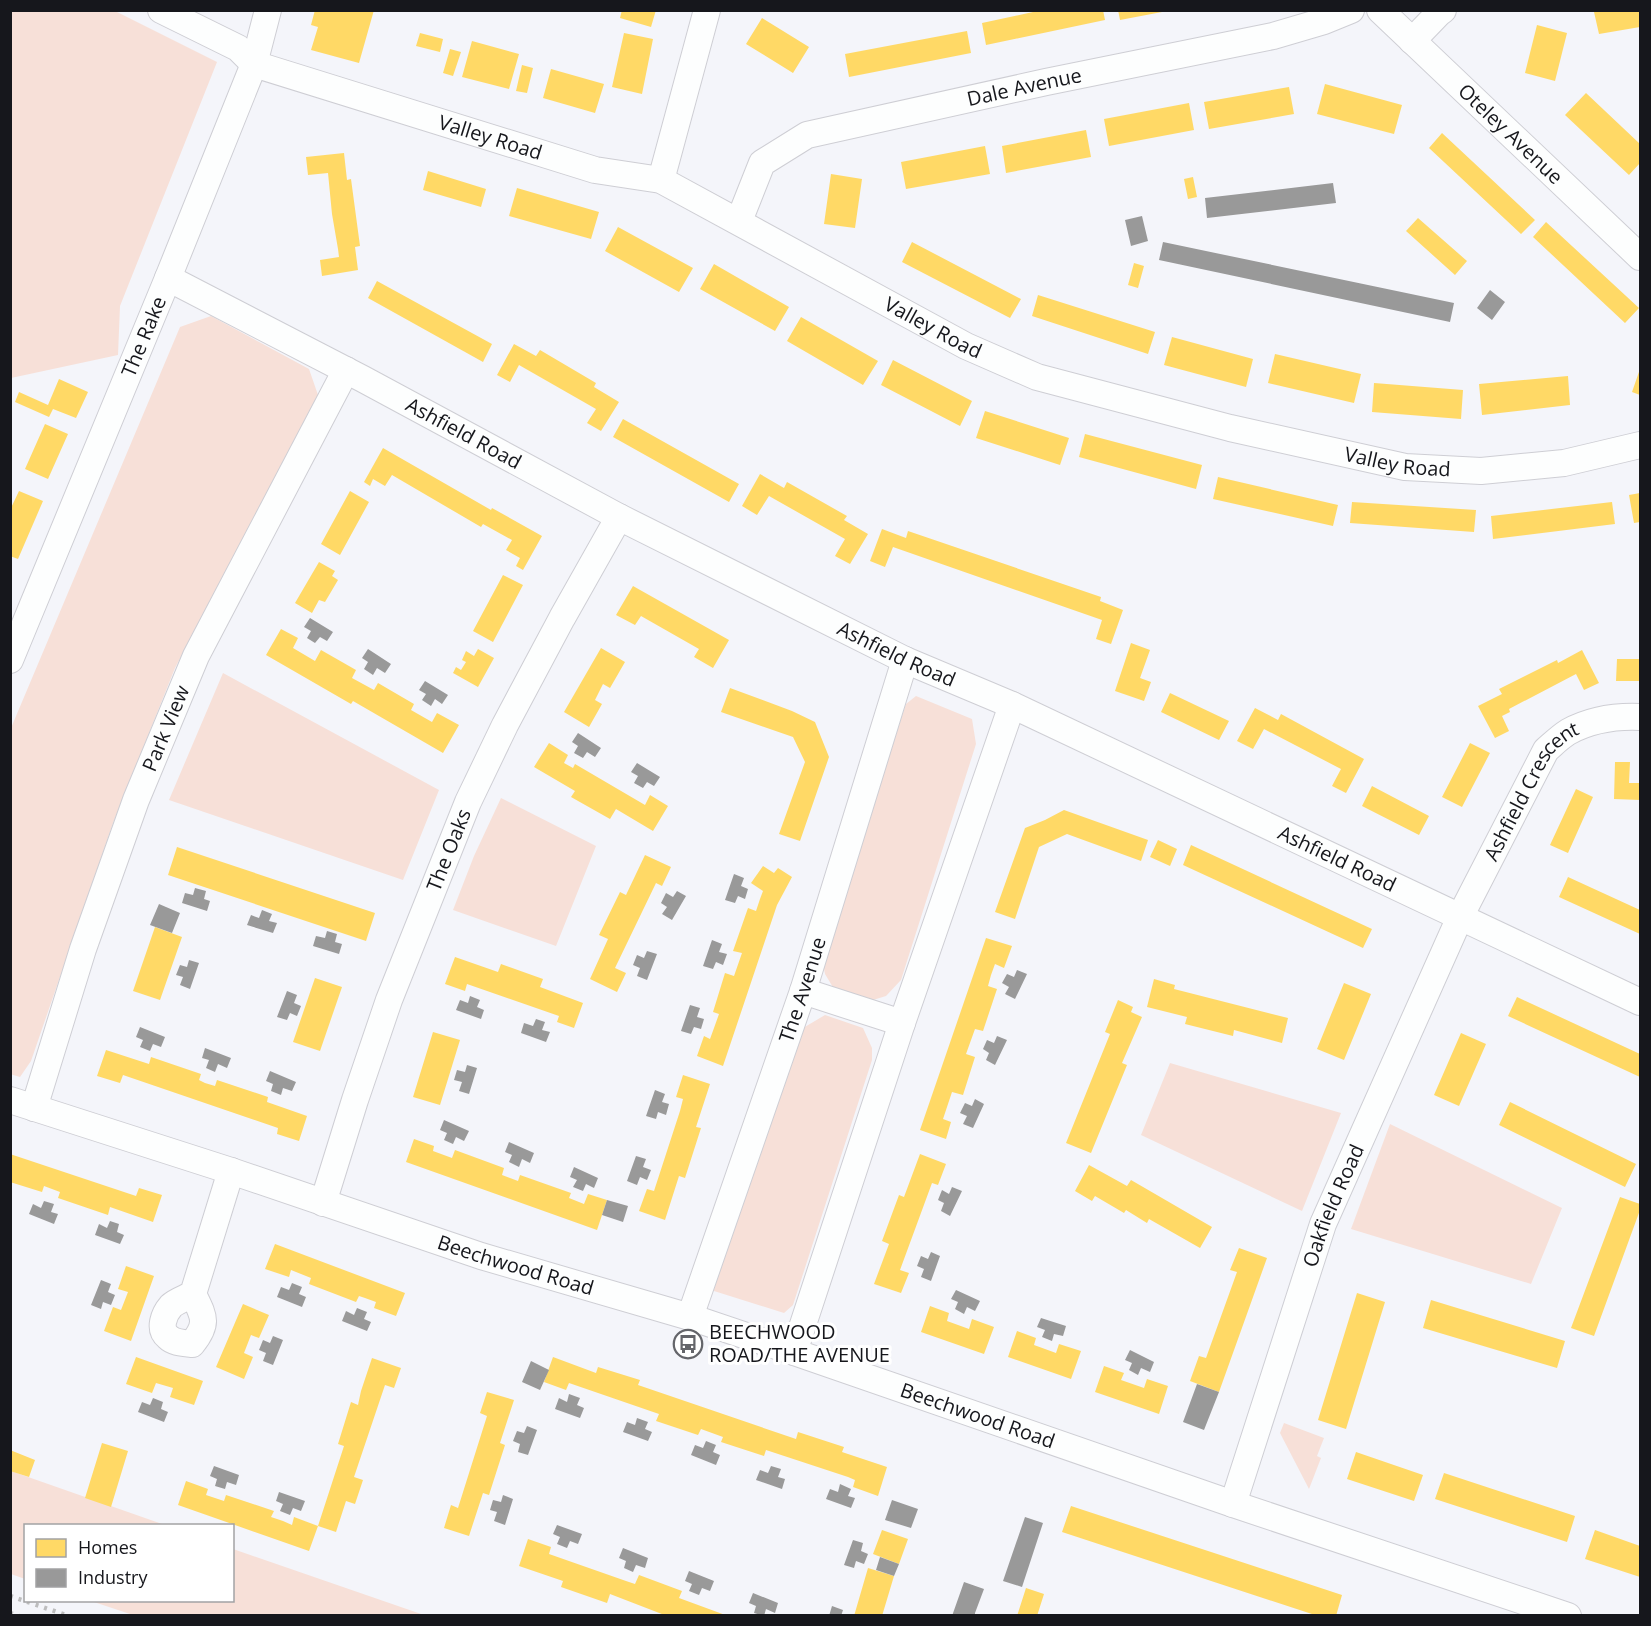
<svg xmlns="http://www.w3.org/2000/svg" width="1651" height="1626" viewBox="0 0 1651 1626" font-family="'Open Sans',sans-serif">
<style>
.green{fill:#f7e0d8}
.homes{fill:#ffd966}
.industry{fill:#999}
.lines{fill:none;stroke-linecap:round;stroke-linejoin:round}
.street-casing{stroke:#ceced4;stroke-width:28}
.street{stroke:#fdfefe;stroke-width:26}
.rail{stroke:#bdbdbe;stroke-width:4.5;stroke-dasharray:3 6;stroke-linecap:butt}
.labels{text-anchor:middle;stroke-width:6;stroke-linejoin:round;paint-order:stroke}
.street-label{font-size:20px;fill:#16171c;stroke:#fff}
.poi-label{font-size:20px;fill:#16171c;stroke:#fff;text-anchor:start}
</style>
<rect width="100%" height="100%" fill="#f4f5fa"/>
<path class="green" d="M10,11H115L217,62L120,306L118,355L11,378Z
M211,316L309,369L318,395L175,668L113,823L31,1061L20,1077L10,1074L11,728L180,327Z
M223,673L439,790L403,880L169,800Z
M916,696L972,719L976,744L901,980L886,996L873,1000L834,989L825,974L822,958L906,704Z
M501,798L596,846L556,946L453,910L474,856Z
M825,1015L863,1028L872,1048V1060L793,1305L784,1313L714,1291L712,1279L798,1031Z
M1170,1063L1341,1113L1302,1211L1141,1135Z
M1390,1124L1562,1208L1531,1284L1351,1229Z
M1284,1423L1324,1438L1317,1456L1321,1458L1309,1489L1280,1433Z
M11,1471L165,1525L26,1526L25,1579L11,1574Z
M233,1549L424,1615L136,1616L91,1601L232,1600Z"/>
<path class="homes" d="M315,10H374L359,63L311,50L318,27L311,25Z
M622,10H656L651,27L620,18Z
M1042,10H1103L1105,20L986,45L982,23Z
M1118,10H1162V12L1120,20Z
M1602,10H1640V27L1599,34L1594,12Z
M762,18L809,47L793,73L746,44Z
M1537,25L1567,33L1555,81L1525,73Z
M967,31L971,53L849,77L845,54Z
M420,33L443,39L440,52L416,46Z
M624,33L653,39L642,94L612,87Z
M472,41L519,54L509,89L462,77Z
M450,49L461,52L453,76L443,73Z
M522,65L533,68L527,93L516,91Z
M551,69L604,84L595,113L543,98Z
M1325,84L1402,105L1394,134L1317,114Z
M1289,87L1294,114L1209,129L1204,102Z
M1586,93L1640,144V163L1629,175L1565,115Z
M1189,103L1194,130L1109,146L1104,119Z
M1086,130L1091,157L1006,173L1002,146Z
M1442,133L1535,220L1521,234L1429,148Z
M985,146L990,174L906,189L901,162Z
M344,153L347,180L351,179L360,246L355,247L358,270L322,276L320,260L339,257L338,249L332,214L328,173L308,175L306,157Z
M428,171L486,189L481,207L423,190Z
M831,174L862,179L855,228L824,224Z
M1193,177L1197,197L1188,199L1184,179Z
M517,188L599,212L591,239L509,216Z
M1418,218L1467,261L1455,275L1406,231Z
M1546,222L1639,308L1625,323L1533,237Z
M618,227L693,268L679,292L605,251Z
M912,242L1021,299L1010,318L902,262Z
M1134,263L1144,266L1138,288L1128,285Z
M714,264L789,307L775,331L700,289Z
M377,281L492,344L483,362L368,298Z
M1038,295L1155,332L1148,354L1032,316Z
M801,317L878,361L863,385L787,341Z
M1172,337L1253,359L1246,387L1164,365Z
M514,344L536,356L540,350L596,383L594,387L619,402L601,431L587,423L596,409L519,365L510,382L497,375Z
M1275,354L1361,374L1354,403L1268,383Z
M893,360L972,401L960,426L881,385Z
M1640,369V395L1632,392Z
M1568,376L1570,405L1482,415L1479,384Z
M59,379L88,392L76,418L53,409L49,417L15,402L19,392L48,405Z
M1374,383L1463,390L1461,419L1372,412Z
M985,411L1069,438L1060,465L976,438Z
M623,419L739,484L729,502L613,437Z
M45,424L68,434L48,479L25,469Z
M1085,434L1202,465L1196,489L1079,457Z
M383,448L491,510L492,508L542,536L523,570L516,566L520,558L506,550L512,540L483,524L481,527L392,475L385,486L373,479L370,486L364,482Z
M760,474L784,488L787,482L847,516L844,520L868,534L850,564L835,556L845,539L769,496L757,515L742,506Z
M1218,477L1338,505L1333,526L1213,499Z
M19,491L43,501L18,559L10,556V510Z
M350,491L369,502L340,555L321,544Z
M1640,493V522L1634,523L1629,495Z
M1352,502L1476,510L1474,532L1350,523Z
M1612,502L1615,524L1493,539L1491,516Z
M882,529L906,538L908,531L1101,597L1100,601L1123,610L1111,644L1096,639L1102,620L893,547L885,567L870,561Z
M319,562L335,571L332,576L338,580L325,602L319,600L312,613L295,603Z
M503,575L523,585L493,642L473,631Z
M633,586L729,640L713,668L694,657L699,649L641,616L635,625L616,615Z
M281,629L298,638L293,648L315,661L321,650L356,670L352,678L374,690L378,683L414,704L411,710L432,722L437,713L459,725L443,753L353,701L351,704L266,655Z
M1131,643L1150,650L1140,678L1151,682L1144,701L1115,691Z
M601,648L625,662L610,688L603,684L595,700L602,704L589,727L564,712Z
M478,649L494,658L478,687L453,673L456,667L461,670L466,662L462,660L466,651L474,656Z
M1582,650L1599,683L1584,690L1576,674L1509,709L1510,712L1502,716L1509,731L1495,738L1478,706L1502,694L1499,689L1557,660L1558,663Z
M1617,659H1640V681H1616Z
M730,688L792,711L815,722L829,757L800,841L779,834L805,762L793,737L721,712Z
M1170,693L1229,721L1219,740L1161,712Z
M1255,708L1278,720L1281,714L1364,759L1346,793L1332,786L1341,769L1264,729L1253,749L1237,741Z
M549,743L568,755L564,763L573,768L575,764L645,805L650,795L668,806L653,831L616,809L610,819L571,797L575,791L534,767Z
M1470,743L1490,753L1462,807L1442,797Z
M1615,762H1630L1629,783H1640V800L1614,799Z
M1372,786L1429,816L1419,835L1362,806Z
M1576,789L1593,797L1568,853L1550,845Z
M1064,810L1148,840L1141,861L1067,834L1039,847L1015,919L995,912L1025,828L1045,820Z
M1158,840L1177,849L1170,866L1150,857Z
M1191,845L1372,929L1363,948L1183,865Z
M177,847L375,913L366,941L168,875Z
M645,855L671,867L662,886L656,883L615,968L626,973L617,992L590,979L608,939L599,935L620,892L626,895Z
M763,866L774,873L778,868L792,877L777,905L723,1066L697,1056L704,1036L710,1039L714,1028L719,1014L713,1012L725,973L734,976L742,953L733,951L748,908L756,911L760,899L763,891L751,883Z
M1568,877L1640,910V934L1559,897Z
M155,927L182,937L160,1000L133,991Z
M986,938L1012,946L1004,968L995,964L991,975L988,986L997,989L983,1031L975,1029L966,1054L975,1057L963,1095L952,1092L943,1119L951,1122L946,1139L920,1130Z
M455,957L498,972L501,964L543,979L540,987L583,1003L574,1028L557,1022L559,1016L467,984L465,991L445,984Z
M315,978L342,987L320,1051L293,1042Z
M1154,979L1175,985L1174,989L1288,1018L1282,1043L1234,1030L1233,1036L1185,1024L1187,1017L1147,1007Z
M1344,983L1371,994L1344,1060L1317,1049Z
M1517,997L1640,1054V1077L1508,1016Z
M1118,1000L1133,1007L1131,1012L1142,1017L1122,1063L1127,1065L1091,1153L1066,1143L1110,1034L1105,1032Z
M433,1032L460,1040L440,1105L413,1097Z
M1461,1033L1486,1044L1459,1106L1434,1095Z
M106,1050L149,1064L151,1057L201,1074L199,1080L205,1083L215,1086L217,1080L268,1097L267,1102L307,1116L299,1141L277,1134L278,1128L123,1075L120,1083L97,1076Z
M683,1075L710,1084L696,1127L701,1128L685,1178L679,1176L665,1220L639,1211L647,1189L654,1191L680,1111L683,1099L676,1097Z
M1510,1102L1636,1164L1625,1187L1499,1125Z
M414,1139L434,1146L433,1151L452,1158L455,1150L504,1168L502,1175L518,1181L520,1175L571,1193L569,1198L584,1204L588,1194L607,1200L597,1230L406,1162Z
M10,1154L136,1196L139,1188L162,1195L153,1222L110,1207L108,1215L58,1198L60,1192L44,1186L42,1192L10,1182Z
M920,1154L946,1164L938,1185L932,1183L900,1270L909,1273L901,1293L874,1284L889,1244L882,1241L899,1195L904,1197Z
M1089,1165L1127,1186L1131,1180L1212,1227L1200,1248L1149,1219L1147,1223L1126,1210L1124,1213L1095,1196L1092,1201L1075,1191Z
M1620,1197L1640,1204V1210L1594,1336L1571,1328Z
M275,1244L405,1293L396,1316L374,1308L376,1302L365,1298L359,1296L356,1302L309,1284L311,1278L291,1270L289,1277L265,1269Z
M1239,1248L1267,1258L1219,1392L1190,1381L1199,1356L1206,1358L1237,1272L1230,1270Z
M126,1266L154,1276L131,1341L104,1331L113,1307L121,1310L128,1292L118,1289Z
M1357,1293L1385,1302L1346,1429L1318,1420Z
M1431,1300L1565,1341L1557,1368L1423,1328Z
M243,1304L269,1315L259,1338L251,1335L244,1353L253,1357L244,1379L216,1367Z
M930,1306L949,1313L947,1321L969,1329L972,1319L994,1327L984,1354L921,1332Z
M1017,1331L1036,1338L1034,1345L1056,1353L1059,1344L1081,1351L1071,1379L1008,1357Z
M136,1357L203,1381L194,1405L170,1397L173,1388L156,1383L152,1393L126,1384Z
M553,1357L596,1373L598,1367L640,1380L638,1385L796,1439L798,1432L844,1447L842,1452L887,1467L878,1496L853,1487L855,1480L848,1477L766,1450L764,1456L721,1442L723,1437L701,1429L698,1435L656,1421L659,1414L569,1383L566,1390L544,1382Z
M372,1358L401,1368L394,1388L385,1385L354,1477L363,1480L355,1504L346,1501L336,1532L318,1526L309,1551L178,1505L186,1481L208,1489L206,1495L224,1501L226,1495L274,1511L271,1517L283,1521L292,1525L294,1517L318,1526L344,1446L338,1444L351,1402L358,1405L361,1391Z
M1104,1366L1124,1373L1121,1380L1144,1388L1147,1379L1168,1386L1159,1414L1095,1392Z
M487,1392L514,1400L500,1443L505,1445L489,1495L483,1493L469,1536L444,1528L451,1505L458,1508L487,1416L480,1413Z
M102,1443L128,1451L111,1507L85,1498Z
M10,1450L35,1460L29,1477L10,1471Z
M1356,1452L1423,1475L1414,1501L1347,1479Z
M1444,1473L1575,1516L1567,1542L1435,1499Z
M1071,1506L1342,1595L1336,1616H1318L1062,1532Z
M882,1530L908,1539L899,1564L873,1554Z
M1595,1530L1640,1546V1577L1585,1559Z
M528,1539L551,1547L549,1554L626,1581L635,1584L639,1575L682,1591L679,1598L728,1616H667L610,1594L607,1603L561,1587L563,1581L519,1566Z
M868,1568L894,1576L882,1616H854Z
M1026,1588L1044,1594L1037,1616H1017Z"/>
<path class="industry" d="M1333,183L1336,203L1207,218L1205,198Z
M1142,216L1148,241L1131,246L1125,220Z
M1163,242L1454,303L1450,322L1159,260Z
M1490,290L1505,302L1492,320L1477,308Z
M310,618L333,632L327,641L320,637L315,643L307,638L311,631L304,627Z
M368,649L391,664L385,673L377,668L373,675L364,669L368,662L362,658Z
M425,681L448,695L442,704L435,699L431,706L422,700L426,694L419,690Z
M578,733L601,748L595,757L587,752L583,758L574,753L578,746L572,742Z
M637,763L660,777L654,786L647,782L643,788L634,783L638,776L631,772Z
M734,874L744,878L741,886L748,889L745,899L738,896L735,903L725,900Z
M195,888L206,891L204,899L210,901L207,911L182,903L185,893L193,895Z
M677,891L686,896L672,920L662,914L667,907L661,903L666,893L673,897Z
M159,904L180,913L172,933L150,925Z
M262,910L272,914L269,921L277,923L273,933L247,925L251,915L259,918Z
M327,931L337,934L335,942L342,944L339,954L313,946L316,936L325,938Z
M712,940L722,944L719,952L727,954L723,965L716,962L713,969L703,966Z
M647,951L657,954L647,980L637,976L640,968L633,965L637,955L644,958Z
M189,960L199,963L190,989L180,985L183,977L176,975L180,965L187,967Z
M1017,970L1027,974L1015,999L1005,994L1009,987L1002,983L1007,974L1014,977Z
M287,991L297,995L294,1003L301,1006L297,1016L290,1013L287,1020L277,1017Z
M470,996L480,1000L477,1007L484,1010L481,1019L456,1010L460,1000L468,1003Z
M690,1005L700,1008L697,1017L704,1019L701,1029L694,1027L691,1034L681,1031Z
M536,1019L545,1022L542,1030L550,1032L546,1042L521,1033L524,1023L533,1026Z
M140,1027L165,1037L161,1047L153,1044L150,1051L140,1047L143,1040L136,1037Z
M997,1036L1007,1040L995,1065L986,1060L989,1053L983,1049L987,1040L994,1043Z
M205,1048L231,1058L227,1068L218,1064L215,1072L206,1068L209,1060L202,1058Z
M467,1065L477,1068L469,1094L459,1091L462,1082L454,1080L457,1070L465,1072Z
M270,1071L296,1082L292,1091L283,1088L281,1095L271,1091L273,1084L266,1081Z
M655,1090L665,1094L662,1102L669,1104L666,1115L658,1112L656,1119L646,1116Z
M975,1099L984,1104L973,1128L963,1124L967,1116L960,1113L965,1103L972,1106Z
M444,1120L469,1131L464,1141L456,1137L453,1144L444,1140L447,1133L440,1130Z
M509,1142L534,1153L530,1163L522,1159L519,1167L509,1162L512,1155L505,1152Z
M636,1156L646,1159L643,1167L651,1170L647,1180L640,1177L637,1185L627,1181Z
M574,1167L598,1178L594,1188L586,1184L583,1191L573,1187L577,1180L570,1177Z
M952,1187L962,1191L950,1216L941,1211L944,1203L938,1200L942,1190L949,1194Z
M607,1200L628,1206L623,1222L602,1215Z
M44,1201L54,1204L51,1212L58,1214L54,1224L29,1214L33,1204L41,1208Z
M110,1221L119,1224L117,1232L124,1235L120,1244L95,1235L99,1224L107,1228Z
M931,1252L940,1256L931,1281L921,1277L924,1269L917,1266L921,1256L928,1259Z
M101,1280L111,1284L108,1292L115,1295L111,1305L103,1302L101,1309L91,1305Z
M292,1283L302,1287L299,1294L306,1297L302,1307L277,1297L281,1287L289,1290Z
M956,1290L980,1301L975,1311L967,1307L964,1314L955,1309L958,1302L951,1299Z
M357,1308L367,1312L364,1319L371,1322L367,1331L342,1321L346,1311L354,1315Z
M1041,1318L1066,1326L1063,1336L1054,1334L1052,1341L1042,1337L1045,1330L1037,1327Z
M273,1336L283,1340L273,1365L263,1361L266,1353L259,1350L263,1340L270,1343Z
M1130,1350L1154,1362L1150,1372L1141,1368L1138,1375L1129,1370L1132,1363L1125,1360Z
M531,1361L549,1370L540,1390L522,1382Z
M1197,1384L1219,1392L1204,1430L1183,1422Z
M569,1394L580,1398L577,1405L584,1408L580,1418L555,1409L559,1398L567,1402Z
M153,1398L163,1402L161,1409L168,1412L164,1422L138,1412L142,1402L150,1405Z
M637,1418L648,1422L645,1429L652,1432L648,1441L623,1432L627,1422L635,1425Z
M527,1426L537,1430L528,1455L518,1452L520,1444L513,1441L517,1431L524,1433Z
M706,1441L716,1445L713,1452L720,1455L716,1465L691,1455L695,1445L703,1448Z
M214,1466L239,1475L236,1485L227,1482L225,1489L215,1486L217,1479L210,1476Z
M771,1466L781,1469L778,1477L785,1479L782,1489L756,1480L760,1470L768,1473Z
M840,1484L851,1489L848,1496L855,1498L851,1508L826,1499L830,1489L838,1492Z
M279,1492L305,1501L301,1511L293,1508L290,1515L280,1511L283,1504L276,1501Z
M503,1495L513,1499L505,1525L494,1521L497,1512L490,1510L493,1500L501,1502Z
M892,1500L918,1509L911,1528L885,1520Z
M1025,1517L1043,1523L1022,1587L1003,1581Z
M557,1525L582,1534L578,1544L570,1541L567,1548L557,1544L560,1537L553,1534Z
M853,1540L863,1543L861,1551L868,1554L864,1564L856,1561L854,1568L844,1565Z
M623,1548L648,1558L645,1568L636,1565L633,1572L624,1568L626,1561L619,1558Z
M880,1557L899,1564L894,1576L876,1570Z
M689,1571L714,1581L710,1591L702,1588L699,1595L689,1591L692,1584L685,1581Z
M964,1582L984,1589L975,1613V1616H952Z
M753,1593L778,1603L775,1613L766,1609L764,1616L754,1613L756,1606L749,1603Z
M832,1606L843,1610L841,1616H829Z"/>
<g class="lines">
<g class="street-casing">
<g id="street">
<path id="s1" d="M161,10L238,48L254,64L595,170L661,180L966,346L1037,377L1230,428L1405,467L1481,471L1564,463L1640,445"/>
<path id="s2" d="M1380,10L1640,257"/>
<path d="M1412,41L1439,13L1443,10"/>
<path d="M661,180L707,10"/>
<path id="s3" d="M739,221L762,163L807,135L1046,82L1273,36L1324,21L1351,10"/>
<path id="s4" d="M168,278L363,379L619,517L905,660L1012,705L1640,1002"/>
<path id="s5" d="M10,660L168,278L254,64L268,10"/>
<path d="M803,991L902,1023"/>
<path id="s6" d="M10,1100L231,1171L481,1256L690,1317L794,1352L1233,1504L1568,1616"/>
<path id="s7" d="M34,1108L83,949L136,800L196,656L346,370"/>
<path id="s8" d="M323,1203L355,1100L389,1000L468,802L505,725L562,618L619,517"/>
<path d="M193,1294C186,1298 176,1301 171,1306C164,1314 158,1329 168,1337C174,1343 184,1343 192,1344C209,1323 204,1317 193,1294L231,1171"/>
<path id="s9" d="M690,1317L803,991L905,660"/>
<path d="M794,1352L902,1023L1012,705"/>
<path id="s10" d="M1233,1504L1323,1224L1460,917L1546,750C1553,744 1560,737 1568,732C1590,720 1616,716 1640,717"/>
</g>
</g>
<use href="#street" class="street"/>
<path class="rail" d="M10,1596L69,1616
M10,1613L19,1616"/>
</g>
<defs>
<g id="bus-ring" transform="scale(1.5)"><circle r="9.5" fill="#fff" stroke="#64656a" stroke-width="1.5"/><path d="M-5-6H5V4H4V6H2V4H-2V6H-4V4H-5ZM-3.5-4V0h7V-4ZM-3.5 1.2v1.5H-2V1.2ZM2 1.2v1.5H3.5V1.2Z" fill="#64656a"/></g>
</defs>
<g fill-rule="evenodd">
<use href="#bus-ring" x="688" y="1344"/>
</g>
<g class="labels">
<g class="street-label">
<text dy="7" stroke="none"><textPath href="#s3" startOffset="338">Dale Avenue</textPath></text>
<text dy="7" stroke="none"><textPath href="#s2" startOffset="180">Oteley Avenue</textPath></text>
<text dy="7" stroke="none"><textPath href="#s1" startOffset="356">Valley Road</textPath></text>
<text dy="7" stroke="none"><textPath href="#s1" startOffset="842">Valley Road</textPath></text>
<text dy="7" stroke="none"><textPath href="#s5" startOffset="350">The Rake</textPath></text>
<text dy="7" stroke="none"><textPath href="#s4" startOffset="334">Ashfield Road</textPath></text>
<text dy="7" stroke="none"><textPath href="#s1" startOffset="1328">Valley Road</textPath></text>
<text dy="7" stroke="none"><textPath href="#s4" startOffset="820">Ashfield Road</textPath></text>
<text dy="7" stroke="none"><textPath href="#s7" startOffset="402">Park View</textPath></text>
<text dy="7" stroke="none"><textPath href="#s10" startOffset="776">Ashfield Crescent</textPath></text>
<text dy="7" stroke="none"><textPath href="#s8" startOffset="375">The Oaks</textPath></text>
<text dy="7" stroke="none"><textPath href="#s4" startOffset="1306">Ashfield Road</textPath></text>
<text dy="7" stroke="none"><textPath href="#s9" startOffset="346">The Avenue</textPath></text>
<text dy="7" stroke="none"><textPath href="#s10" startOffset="315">Oakfield Road</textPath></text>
<text dy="7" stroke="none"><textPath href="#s6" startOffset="532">Beechwood Road</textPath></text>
<text dy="7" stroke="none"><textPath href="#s6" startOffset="1018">Beechwood Road</textPath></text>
</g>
<g class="poi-label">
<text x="709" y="1339">BEECHWOOD<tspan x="709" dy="23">ROAD/THE AVENUE</tspan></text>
</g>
</g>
<rect width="1651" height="1626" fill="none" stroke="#16171c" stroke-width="24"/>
<rect x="24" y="1524" width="210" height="78" fill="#ffffff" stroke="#a2a2a4" stroke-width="1.5"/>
<rect x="36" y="1539" width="30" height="18" fill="#ffd966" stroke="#a2a2a4" stroke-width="1.5"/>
<text x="78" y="1554" font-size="18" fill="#16171c">Homes</text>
<rect x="36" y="1569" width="30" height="18" fill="#999999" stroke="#a2a2a4" stroke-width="1.5"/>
<text x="78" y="1584" font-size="18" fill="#16171c">Industry</text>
</svg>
